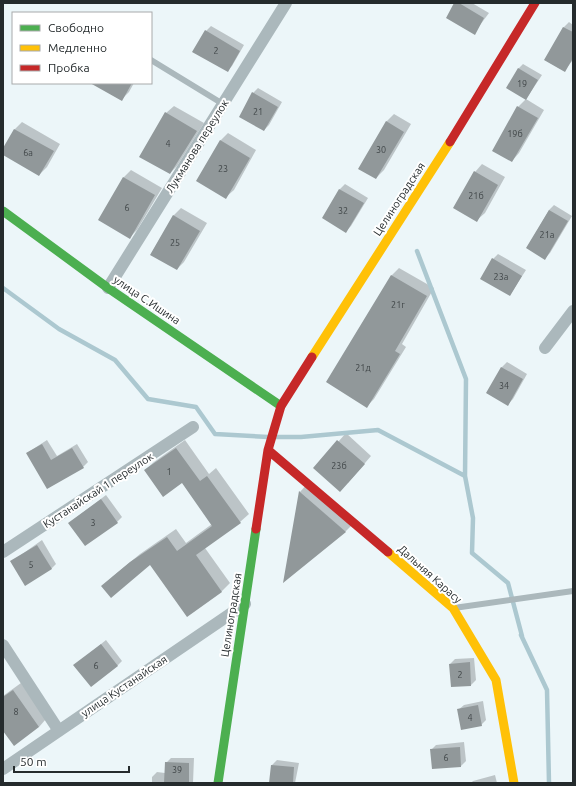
<svg xmlns="http://www.w3.org/2000/svg" width="576" height="786" viewBox="0 0 576 786" font-family="Ubuntu,sans-serif">
<style>
.shadow{fill:#0003}
.lines{fill:none;stroke-linecap:round;stroke-linejoin:round}
.stream{stroke:#acc8d0;stroke-width:4.5}
.building{fill:#91989a}
.lane{stroke:#abb8bc;stroke-width:6}
.street{stroke:#abb8bc;stroke-width:12}
.fast{stroke:#4caf50;stroke-width:9}
.slow{stroke:#ffc107;stroke-width:9}
.jam{stroke:#c62828;stroke-width:9}
.labels{text-anchor:middle;stroke-width:4;stroke-linejoin:round;paint-order:stroke}
.number-label{font-size:9px;fill:#404648}
.street-label{font-size:11px;fill:#252b2d;stroke:#fff}
</style>
<rect width="100%" height="100%" fill="#ecf6f9"/>
<path class="shadow" d="M455,3H472L489,13L474,33Z
M569,22L573,25V60L564,71L545,60L564,27Z
M211,26L244,45L232,66L227,71L206,31Z
M523,64L542,75L526,99L518,69Z
M92,83H134L129,92L121,100Z
M258,88L282,102L269,125L264,130L253,93Z
M526,99L544,110L519,153L512,161L518,107Z
M174,106L204,123L177,166L170,173L166,113Z
M394,114L411,124L384,170L376,178L386,122Z
M22,122L60,144L47,167L39,175L3,154V149L15,129Z
M228,133L256,150L234,190L226,197L220,141Z
M482,164L505,177L485,213L477,220L475,172Z
M131,170L162,188L137,230L130,237L99,220L124,177Z
M345,184L368,198L351,226L346,231L323,218L340,189Z
M554,205L572,216L550,253L545,258L527,248L549,210Z
M181,208L207,223L184,262L177,269L151,254L174,215Z
M498,254L526,270L510,295L493,259Z
M399,268L434,288L402,344L406,347L374,399L367,406L327,382L392,275Z
M507,362L527,374L513,399L508,404L487,393L502,367Z
M346,433L371,456L348,483L315,468Z
M47,440L57,456L77,444L88,462L83,467L48,488L27,453Z
M185,440L209,474L216,468L249,514L240,522L205,548L230,583L221,592L150,563L111,578L140,554L176,529L186,543L212,524L182,482L145,470L154,462Z
M307,484L353,524L345,532L300,492Z
M106,495L122,517L117,522L69,523Z
M42,540L56,564L51,569L11,562Z
M106,640L122,661L117,666L75,665Z
M474,658L476,680L471,685L450,664L455,659Z
M21,683L46,719L39,727L3,729V696Z
M483,701L486,720L481,725L458,710L464,705Z
M464,742L466,761L461,766L431,750L436,745Z
M171,758H194L193,783H152V777L157,772L165,773L166,763Z
M277,760L299,763L295,783H270L272,765Z
M495,775L497,783H471L473,781Z"/>
<g class="lines">
<path class="stream" d="M417,251L466,379L465,476
M3,288L59,329L115,360L148,399L196,407L215,434L268,437
M276,437H301L378,430L465,476L473,518L472,553L508,583L522,636
M521,635L547,690L549,783"/>
</g>
<path class="building" d="M454,3H459L484,18L475,35L446,18Z
M563,27L573,32V58L565,72L544,60Z
M205,30L240,51L228,72L192,52Z
M518,68L538,80L526,100L506,88Z
M90,83H132L122,101Z
M252,92L278,107L264,131L239,117Z
M517,106L538,118L512,162L492,151Z
M165,112L197,131L170,174L139,157Z
M386,121L404,132L376,179L358,169Z
M14,129L54,151L39,176L3,155V148Z
M220,140L250,158L226,199L196,181Z
M474,171L498,185L477,222L453,208Z
M123,177L155,195L130,239L98,220Z
M339,189L364,203L346,233L322,218Z
M549,210L568,221L545,260L526,248Z
M173,215L200,231L177,270L150,255Z
M492,258L522,276L510,296L480,279Z
M391,275L427,296L395,351L400,354L367,408L326,382Z
M501,367L523,379L508,406L486,393Z
M337,440L365,464L340,492L313,468Z
M42,444L51,460L72,448L84,468L47,489L26,453Z
M176,448L200,481L207,476L241,523L196,555L222,592L187,617L150,565L111,598L101,586L130,562L167,537L177,551L212,526L182,483L163,497L144,470Z
M299,491L346,532L283,583Z
M101,499L118,523L85,546L68,523Z
M37,545L52,569L25,586L10,561Z
M101,644L118,666L91,687L73,665Z
M470,662L471,686L451,687L449,664Z
M13,690L39,727L14,746L3,731V697Z
M478,705L482,726L461,730L457,709Z
M460,747L461,767L432,769L430,749Z
M165,762L189,763V783H164Z
M271,765L294,767L293,783H269Z"/>
<g class="lines">
<path class="lane" d="M151,60L223,104
M454,608L573,591"/>
<path class="street" d="M108,288L286,3
M545,348L573,311
M3,552L193,427
M3,645L59,731
M3,769L245,604"/>
<path class="fast" d="M3,211L108,288L281,406
M218,783L256,529"/>
<path class="slow" d="M312,357L450,142
M388,552L453,608L496,680L514,783"/>
<path class="jam" d="M450,142L535,3
M268,450L388,552
M256,529L268,450L281,406L312,357"/>
</g>
<g class="labels">
<g class="number-label">
<text x="216" y="54">2</text>
<text x="522" y="87">19</text>
<text x="258" y="115">21</text>
<text x="515" y="137">19б</text>
<text x="168" y="147">4</text>
<text x="381" y="153">30</text>
<text x="28" y="156">6а</text>
<text x="223" y="172">23</text>
<text x="476" y="199">21б</text>
<text x="127" y="211">6</text>
<text x="343" y="214">32</text>
<text x="547" y="238">21а</text>
<text x="175" y="246">25</text>
<text x="501" y="280">23а</text>
<text x="398" y="308">21г</text>
<text x="363" y="371">21д</text>
<text x="504" y="389">34</text>
<text x="339" y="469">23б</text>
<text x="169" y="475">1</text>
<text x="93" y="526">3</text>
<text x="31" y="568">5</text>
<text x="96" y="669">6</text>
<text x="460" y="678">2</text>
<text x="16" y="715">8</text>
<text x="470" y="721">4</text>
<text x="446" y="761">6</text>
<text x="177" y="773">39</text>
</g>
<g class="street-label">
<text transform="translate(197 146) rotate(-58)" y="4">Лукманова переулок</text>
<text transform="translate(399 199) rotate(-57)" y="4">Целиноградская</text>
<text transform="translate(147 300) rotate(34)" y="4">улица С.Ишина</text>
<text transform="translate(98 490) rotate(-33)" y="4">Кустанайскай 1 переулок</text>
<text transform="translate(430 574) rotate(42)" y="4">Дальняя Карасу</text>
<text transform="translate(231 615) rotate(-81)" y="4">Целиноградская</text>
<text transform="translate(124 686) rotate(-34)" y="4">улица Кустанайская</text>
</g>
</g>
<rect width="576" height="786" fill="none" stroke="#252b2d" stroke-width="8"/>
<rect x="12" y="12" width="140" height="72" fill="#ffffff" stroke="#a8aaab"/>
<rect x="20" y="25" width="20" height="6" fill="#4caf50" stroke="#a8aaab"/>
<text x="48" y="32" font-size="12" fill="#252b2d">Свободно</text>
<rect x="20" y="45" width="20" height="6" fill="#ffc107" stroke="#a8aaab"/>
<text x="48" y="52" font-size="12" fill="#252b2d">Медленно</text>
<rect x="20" y="65" width="20" height="6" fill="#c62828" stroke="#a8aaab"/>
<text x="48" y="72" font-size="12" fill="#252b2d">Пробка</text>
<path d="M14 766v6h115v-6" fill="none" stroke="#252b2d" stroke-width="2"/>
<text x="20" y="766" font-size="12" fill="#252b2d" stroke="#ffffff" stroke-width="3" paint-order="stroke">50 m</text>
</svg>
